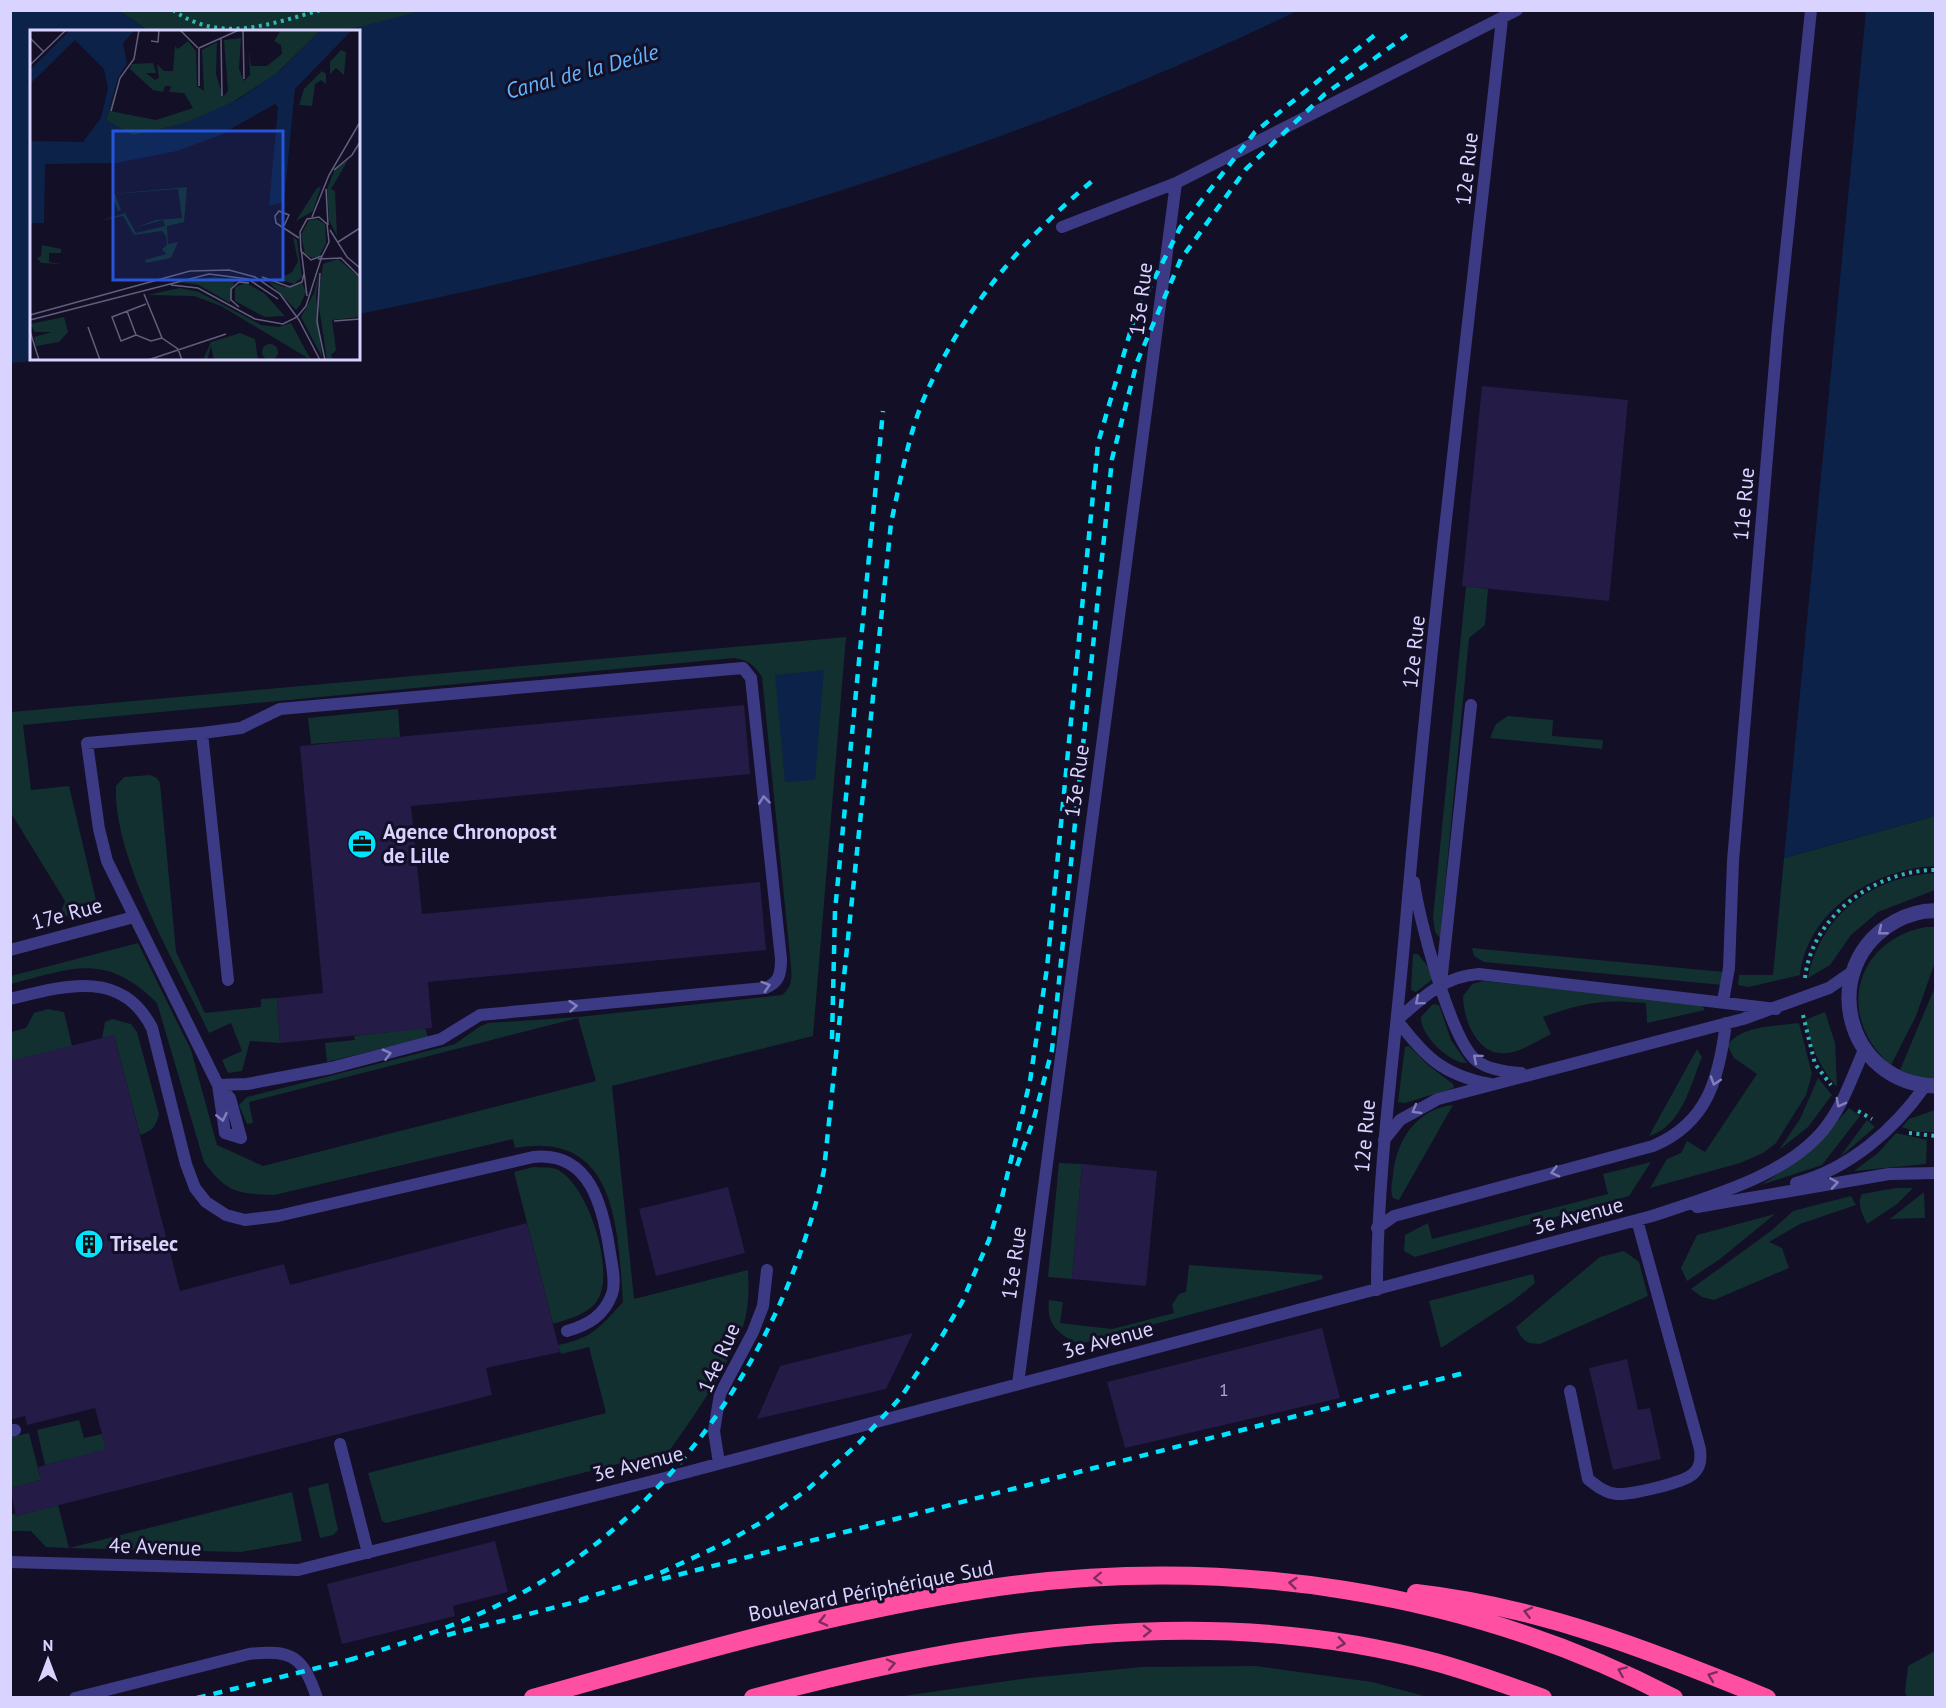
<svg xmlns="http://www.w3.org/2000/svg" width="1946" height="1708" viewBox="0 0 1946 1708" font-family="'PT Sans',sans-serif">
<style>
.green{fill:#12302f}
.water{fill:#0c2248}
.building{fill:#241b47}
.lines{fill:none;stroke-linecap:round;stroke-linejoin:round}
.path{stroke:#2fb8b0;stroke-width:4;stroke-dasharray:3 4.5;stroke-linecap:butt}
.lane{stroke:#3d3a85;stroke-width:12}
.street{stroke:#3d3a85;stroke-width:15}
.highway{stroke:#ff4fa3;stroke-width:18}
.rail{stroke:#00e5ff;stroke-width:4.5;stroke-dasharray:9 8;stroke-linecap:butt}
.oneway{stroke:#837fbc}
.oneway2{stroke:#7d2c5e}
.labels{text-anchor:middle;stroke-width:6;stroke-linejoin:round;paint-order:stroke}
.number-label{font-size:18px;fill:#aca6d1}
.street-label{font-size:21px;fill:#d9d4ff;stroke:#130f26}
.poi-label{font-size:21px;font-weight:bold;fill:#d9d4ff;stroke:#130f26;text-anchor:start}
.water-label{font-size:22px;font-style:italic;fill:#62b6ff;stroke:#130f26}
.inset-road{fill:none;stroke:#625e7d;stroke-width:1.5}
.view{fill:#2655da;fill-opacity:0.15;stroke:#2655da;stroke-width:3}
.inset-edge{fill:none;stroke:#d9d4ff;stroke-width:3}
</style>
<rect width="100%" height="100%" fill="#130f26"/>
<path class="green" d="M119,11H425L343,32L149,31Z
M1466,586L1488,589L1485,625L1469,638L1440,938L1435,932L1433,918Z
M846,637L813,1036L612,1086L634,1299L748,1270C749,1289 749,1308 743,1326C729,1365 694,1417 669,1451L386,1523L382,1521L368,1473L606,1413L589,1347L561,1354L558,1345C593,1338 600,1327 623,1302C618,1229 617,1129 515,1148L513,1139L274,1195C237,1194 226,1192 204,1162L157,1003C105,952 73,968 11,984V976L138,943L191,1050L217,1145L263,1166L596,1081L578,1018L249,1102L253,1123L247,1124L239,1105L247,1097L455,1044L479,1027L488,1023L578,1017L782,995C792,987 792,978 791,966L762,677C754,665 749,660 734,658L23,725L31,790L69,786L96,900L93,908L59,918L65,901L11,813V712Z
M398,709L400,737L311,744L308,718Z
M1508,716L1553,720L1552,736L1603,740L1602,749L1490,738L1496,724Z
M150,775L157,778L160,783L176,952L205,1013L261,1007V999L277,998L280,1043L250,1041L242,1071L228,1073L222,1060L242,1051L231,1023L209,1033C177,966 113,859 116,786L124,777Z
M1935,816V866C1875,869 1808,909 1800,975L1749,987L1738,985L1739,975H1773L1784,858Z
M1935,873V890L1878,912L1851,935L1830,965L1808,978C1821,914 1872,877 1935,873Z
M1926,927H1935V962L1916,1016L1891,1065C1835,1018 1854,940 1926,927Z
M1472,948L1724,972L1722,985L1484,962L1474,956Z
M1413,954H1418L1429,968L1433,979L1416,992L1411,990Z
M1483,981L1701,1004L1705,1010L1647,1023L1646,1003C1602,999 1586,1002 1543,1017L1551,1034C1537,1041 1523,1051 1507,1053C1478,1057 1463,1020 1463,996L1472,984Z
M1935,987V1079L1918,1077L1900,1070Z
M1433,1004L1439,1005L1451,1040L1467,1063C1449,1063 1420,1035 1421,1017Z
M48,1009L64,1012L72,1046L11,1061V1032L26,1028L34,1013Z
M1825,1012L1835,1043L1837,1087C1819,1067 1811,1046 1805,1020Z
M112,1019L131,1024L137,1032L159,1114C156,1127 152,1131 140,1135L114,1035L102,1038L105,1022Z
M1799,1023L1812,1074L1806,1095L1776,1143L1763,1153L1740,1163L1650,1188L1667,1159L1681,1153L1687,1141L1705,1152L1757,1074L1734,1058L1728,1046C1737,1026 1777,1026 1799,1023Z
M425,1028L428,1037L327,1062L325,1043L355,1040L354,1036Z
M1409,1046L1428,1065L1453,1084L1454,1088L1405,1103L1398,1102L1405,1047Z
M1697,1049L1702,1057C1690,1086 1682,1126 1649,1136Z
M1818,1078L1832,1095L1808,1127L1779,1150L1800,1119Z
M1453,1105L1399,1200L1393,1198C1390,1191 1392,1183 1393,1175C1396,1141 1416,1109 1453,1105Z
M1849,1108L1860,1116L1822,1165L1761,1185C1796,1163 1822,1139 1849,1108Z
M1935,1110V1132H1916L1902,1127L1909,1119Z
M1867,1120L1875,1127L1839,1158Z
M1896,1133L1927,1140L1926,1164L1854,1171L1878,1153Z
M1651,1162L1629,1196L1415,1257L1404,1251L1405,1235L1428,1223L1432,1239L1608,1194L1603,1174Z
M1059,1163L1082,1164L1072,1279L1048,1277Z
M533,1167C541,1168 554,1166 560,1171C589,1189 616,1272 597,1301C587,1315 568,1319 553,1324L514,1172Z
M1896,1188H1913L1897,1204L1867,1224C1863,1215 1856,1204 1862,1194Z
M1924,1192L1925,1218L1890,1219Z
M1851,1196L1856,1205L1800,1224L1769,1242L1782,1248L1789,1268L1714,1300L1702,1297L1691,1289L1771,1231L1793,1211Z
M1775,1214L1720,1259L1687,1281L1681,1268L1697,1235Z
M1624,1251L1639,1262L1648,1296L1540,1344C1525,1344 1522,1340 1516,1327L1600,1257Z
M1189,1265L1322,1275L1323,1279L1080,1344C1058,1335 1046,1324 1049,1300L1063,1302L1060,1323L1112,1329L1174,1313L1172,1305L1179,1294L1186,1292Z
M1533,1274L1535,1283L1514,1300L1441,1348L1429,1301Z
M79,1420L84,1438L102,1434L110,1463L69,1459L45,1465L37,1430Z
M29,1433L41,1480L11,1488V1437Z
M328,1483L338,1530L333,1535L320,1538L308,1488Z
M292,1492L302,1541L241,1552L69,1548L46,1547L31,1531H11V1515L15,1513L16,1516L58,1505L69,1548Z
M1935,1651V1697H1907L1905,1692L1908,1666Z
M1256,1666L1372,1682L1428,1697H896L1029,1678L1142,1667Z"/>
<path class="water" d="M11,10L119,11L149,31L32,32V358L54,359L11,363Z
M425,10H1297V11C1000,154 681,249 359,314L358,32L343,31Z
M1866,11H1935V816L1784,858Z
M824,670L815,780L785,782L775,675Z"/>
<path class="building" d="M1482,386L1628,400L1609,601L1462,586Z
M744,705L750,774L411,806L422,914L760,882L766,950L428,982L432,1028L280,1043L277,998L323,993L300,746Z
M114,1035L180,1291L284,1264L290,1285L527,1223L560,1352L486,1368L492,1395L16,1516L10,1488L41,1480L38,1467L106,1449L95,1408L27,1425L25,1416L10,1420V1061Z
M1082,1164L1157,1171L1146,1286L1072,1279Z
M728,1187L745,1253L656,1276L639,1209Z
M1322,1328L1340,1398L1125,1448L1107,1382Z
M913,1333L886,1389L757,1419L780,1366Z
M1627,1359L1638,1410L1650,1408L1661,1459L1613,1470L1589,1368Z
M495,1541L508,1592L453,1606L455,1616L342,1644L327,1584Z"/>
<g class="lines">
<path class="path" d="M173,10C220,44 270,24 321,10
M1805,978C1812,915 1876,870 1936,870
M1803,1015L1815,1064L1831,1085
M1858,1111L1872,1119
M1909,1133L1936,1136"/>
<path class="lane" d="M1062,227L1176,183L1517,10
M202,733L241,728L280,709L743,668L751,678L781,959C781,974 779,983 765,988L480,1015L441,1039L331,1068L247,1084L218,1085
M1414,882C1418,916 1451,1042 1477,1061C1489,1070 1507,1072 1521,1073
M10,950L134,917
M228,980L202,733L87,743L99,829L107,861L218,1085L230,1098L241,1138
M1441,983L1471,705
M10,999C63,986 122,968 152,1028L186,1164L195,1188L206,1202L226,1215L245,1220L278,1216L533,1157C590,1151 603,1206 610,1253C612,1265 616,1283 612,1294C604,1316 588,1325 567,1331
M1723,1001L1729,968L1733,861L1778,327L1811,10
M1490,1084C1443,1075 1425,1057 1397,1020C1422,998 1444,976 1479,974L1776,1009
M218,1085L225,1133L241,1138
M1384,1140L1400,1120L1438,1099L1743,1019L1829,988L1852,972
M1796,1183C1849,1169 1894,1130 1925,1086
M1697,1207L1889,1174L1936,1173
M1377,1228L1394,1216L1653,1146C1708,1123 1719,1078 1726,1023
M1377,1290C1377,1170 1395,1051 1405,932C1431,627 1469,323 1502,19
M1018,1384L1176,183
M1570,1391L1588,1479C1597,1486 1605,1493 1617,1494C1630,1495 1683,1483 1693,1474C1701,1467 1701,1459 1700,1449L1637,1220
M10,1431L15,1430
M340,1444L368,1553
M719,1463L714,1431L720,1394L753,1332L763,1306L767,1270
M10,1562L298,1570L665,1478L1652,1216C1708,1197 1792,1175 1828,1124C1844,1102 1853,1075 1864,1050
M75,1698L249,1654C293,1649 303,1657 317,1698"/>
<path class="street" d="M1936,911C1923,910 1907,915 1896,921C1816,965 1844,1084 1936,1086"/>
<path class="highway" d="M1416,1593C1540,1607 1652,1651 1767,1698
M533,1698C686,1655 839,1610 998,1587C1228,1555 1467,1590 1674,1698
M753,1698C974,1638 1209,1601 1435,1662C1472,1672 1507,1685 1543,1698"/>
<path class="rail" d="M832,1039L835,911L883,411
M1017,1166L1034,1118L1052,1050L1112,459L1137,362L1181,259L1246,169L1325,94L1407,35
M662,1579L1464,1373
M580,1600L656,1575L725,1543L760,1523L808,1489L861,1441L901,1397L942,1336L962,1302L989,1240L1002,1197L1030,1081L1047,968L1098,443L1134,319L1180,228L1255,132L1376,34
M447,1635L587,1599
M349,1660C422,1638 493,1614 557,1572C695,1481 789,1330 824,1170L891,523C900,483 907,441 922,403C960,312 1022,239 1097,177
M197,1698L357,1658"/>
</g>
<defs><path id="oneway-chevron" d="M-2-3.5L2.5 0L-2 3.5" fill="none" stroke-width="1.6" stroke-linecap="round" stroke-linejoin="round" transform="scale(1.5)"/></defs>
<g class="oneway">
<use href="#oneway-chevron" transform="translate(764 800) rotate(-96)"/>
<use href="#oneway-chevron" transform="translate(1882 931) rotate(141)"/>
<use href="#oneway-chevron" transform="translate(766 986) rotate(-18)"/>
<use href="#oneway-chevron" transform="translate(1419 1001) rotate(140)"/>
<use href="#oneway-chevron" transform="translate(573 1006) rotate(-5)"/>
<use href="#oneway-chevron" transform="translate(387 1054) rotate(-15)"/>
<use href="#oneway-chevron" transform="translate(1477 1058) rotate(-140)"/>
<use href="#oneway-chevron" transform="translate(1715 1081) rotate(108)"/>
<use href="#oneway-chevron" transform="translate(1840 1103) rotate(118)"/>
<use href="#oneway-chevron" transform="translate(1416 1110) rotate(150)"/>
<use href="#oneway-chevron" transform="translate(222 1117) rotate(77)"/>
<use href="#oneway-chevron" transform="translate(1555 1172) rotate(165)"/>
<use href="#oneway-chevron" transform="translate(1834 1183) rotate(-9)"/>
</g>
<g class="oneway2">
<use href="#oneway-chevron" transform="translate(1098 1578) rotate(178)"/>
<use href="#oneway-chevron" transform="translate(1293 1583) rotate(-174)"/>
<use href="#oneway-chevron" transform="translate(1528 1612) rotate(-166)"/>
<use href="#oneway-chevron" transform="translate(823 1621) rotate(167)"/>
<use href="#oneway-chevron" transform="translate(1147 1631) rotate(-1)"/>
<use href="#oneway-chevron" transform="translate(1341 1643) rotate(9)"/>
<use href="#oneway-chevron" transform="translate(891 1664) rotate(-12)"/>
<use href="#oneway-chevron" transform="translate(1622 1671) rotate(-157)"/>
<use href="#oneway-chevron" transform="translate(1712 1676) rotate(-159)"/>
</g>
<defs>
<g id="office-disc" transform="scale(1.5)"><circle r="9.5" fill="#00e5ff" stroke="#130f26"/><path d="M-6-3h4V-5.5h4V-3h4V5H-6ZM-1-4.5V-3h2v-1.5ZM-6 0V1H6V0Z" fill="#111"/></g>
<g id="building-disc" transform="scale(1.5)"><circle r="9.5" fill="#00e5ff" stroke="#130f26"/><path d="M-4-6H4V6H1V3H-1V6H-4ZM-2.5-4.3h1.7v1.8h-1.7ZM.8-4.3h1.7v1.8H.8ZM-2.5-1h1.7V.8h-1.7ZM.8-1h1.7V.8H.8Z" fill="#111"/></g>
</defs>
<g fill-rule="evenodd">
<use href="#office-disc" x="362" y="844"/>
<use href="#building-disc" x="89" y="1244"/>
</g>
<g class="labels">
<g class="number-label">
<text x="1224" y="1396">1</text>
</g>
<g class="street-label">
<text transform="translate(1467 169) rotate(-84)" y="7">12e Rue</text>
<text transform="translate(1141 299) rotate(-83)" y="7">13e Rue</text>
<text transform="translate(1744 504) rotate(-85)" y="7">11e Rue</text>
<text transform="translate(1414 652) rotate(-84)" y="7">12e Rue</text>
<text transform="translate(1077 781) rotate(-82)" y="7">13e Rue</text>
<text transform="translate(67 914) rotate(-15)" y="7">17e Rue</text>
<text transform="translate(1365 1136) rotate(-85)" y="7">12e Rue</text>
<text transform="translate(1578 1216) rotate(-15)" y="7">3e Avenue</text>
<text transform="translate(1014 1263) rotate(-82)" y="7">13e Rue</text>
<text transform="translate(1108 1340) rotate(-15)" y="7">3e Avenue</text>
<text transform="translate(719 1358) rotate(-66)" y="7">14e Rue</text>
<text transform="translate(638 1464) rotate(-14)" y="7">3e Avenue</text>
<text transform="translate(155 1547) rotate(2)" y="7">4e Avenue</text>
<text transform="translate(871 1591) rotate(-11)" y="7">Boulevard Périphérique Sud</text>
</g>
<g class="poi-label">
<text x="383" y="839">Agence Chronopost<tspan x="383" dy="24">de Lille</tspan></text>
<text x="110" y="1251">Triselec</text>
</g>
<g class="water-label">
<text transform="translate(582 71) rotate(-15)" y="8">Canal de la Deûle</text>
</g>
</g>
<g transform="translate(30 30)">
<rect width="330" height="330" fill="#130f26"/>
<path d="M251,0H291L246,44L198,75L155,93L103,106L76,90L92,42L80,81L126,90L163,78L154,63L139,62L141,56H135L133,62L123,60L100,39L102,34L123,33L126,43H116L125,50L129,48L127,34L134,41H143L145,16L148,19L158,11L166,21L167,56L174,61L172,20L187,12L186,44L193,67L198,61L194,10L211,8L209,39L214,51L220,45L219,19L221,36H237L252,24L251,15L244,11ZM311,20L316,22L314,45L306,38L300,44V32ZM292,41L296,44V54L291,50L285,54L282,76L269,75L274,59ZM318,130L301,159L305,161L307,206L299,190L297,159L305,139ZM291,156L283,181L266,191L287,158ZM157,157L154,192L137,196L138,214L148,212L141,228L116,233L115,230L136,224L132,219L137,215L136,206L132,201L104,205L93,186L70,191L95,183L106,203L135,196L133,190L104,198L126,190L152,188L148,159L85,164L91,180L88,181L81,164ZM287,189L295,194L296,213L289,227L282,228L275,224L271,205L279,190ZM263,207L267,210L272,247L264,254L249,249L262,242L268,231ZM12,215L31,219V223H19V232L32,234L11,233L7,228L11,226ZM308,229L330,248V287L302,290L306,320L301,325L303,330H297L288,270L293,234ZM289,242L286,267L292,327L271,287L284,263ZM183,247L210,250L204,252L200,273L169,255L149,252ZM238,251L254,257L272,253L276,262L270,275L266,280ZM216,253L234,263L255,286L235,287L205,271V257ZM150,258L169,262L231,295L249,297L261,293L281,330L191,276L164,266L117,265ZM34,287L38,302L29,312L6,316L4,307L22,302H5L0,294ZM210,303L225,309L228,330H184L181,316L177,330H173L181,312ZM232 322a8 8 0 1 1 16 0a8 8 0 1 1-16 0Z" fill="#12302f"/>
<path d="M40,0H105L93,13L97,34L88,48L76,90L103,106L155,93L209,69L251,40L291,0H322L265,59L254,172L239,176L248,77L245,74L190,105L147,121L86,133L15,134L14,193H0V111L53,112L71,88L78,58L74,39L45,10L0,54V40Z" fill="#0c2248"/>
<path class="inset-road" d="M150,0L168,18M213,0L214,49M0,8L14,22M191,9L192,66M121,11L128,12L129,0M169,18L209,0M169,18V56M0,35L36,0M81,81L90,48L104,29L109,0M304,140L322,125L330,112M296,159L298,195M282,187L299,145L330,92M289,187L297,194L299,212L292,226L281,230L271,221L270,202L277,189ZM254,196L259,185L249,181L245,186L246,193L269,208M300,200L317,227L330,238M308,212L330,198M271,218L277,266M288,229L311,228L330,247M290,243L287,292L295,330M232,247L260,257L272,252L274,244M141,255L168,258L225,289L253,294L267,287L276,276L292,226M114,264L132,308L148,319L152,330M209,277L201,270V259L209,252L219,253M97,281L106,305L121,311L132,308M0,285L160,241L199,240L225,247L250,264L269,290L290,330M0,290L179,244L218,249L248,269M304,291L330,289M58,297L70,330M0,301L9,330M106,305L91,311L82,287L116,274M118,330L196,304"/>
<path class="view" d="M83,101H253V250H83Z"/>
<rect width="330" height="330" class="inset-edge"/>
</g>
<rect width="1946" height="1708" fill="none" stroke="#d9d4ff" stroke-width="24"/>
<g transform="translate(48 1660)" stroke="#130f26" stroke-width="4.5" paint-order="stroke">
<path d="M0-4.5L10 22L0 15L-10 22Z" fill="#d9d4ff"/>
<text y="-9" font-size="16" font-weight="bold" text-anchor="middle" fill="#d9d4ff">N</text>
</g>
</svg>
